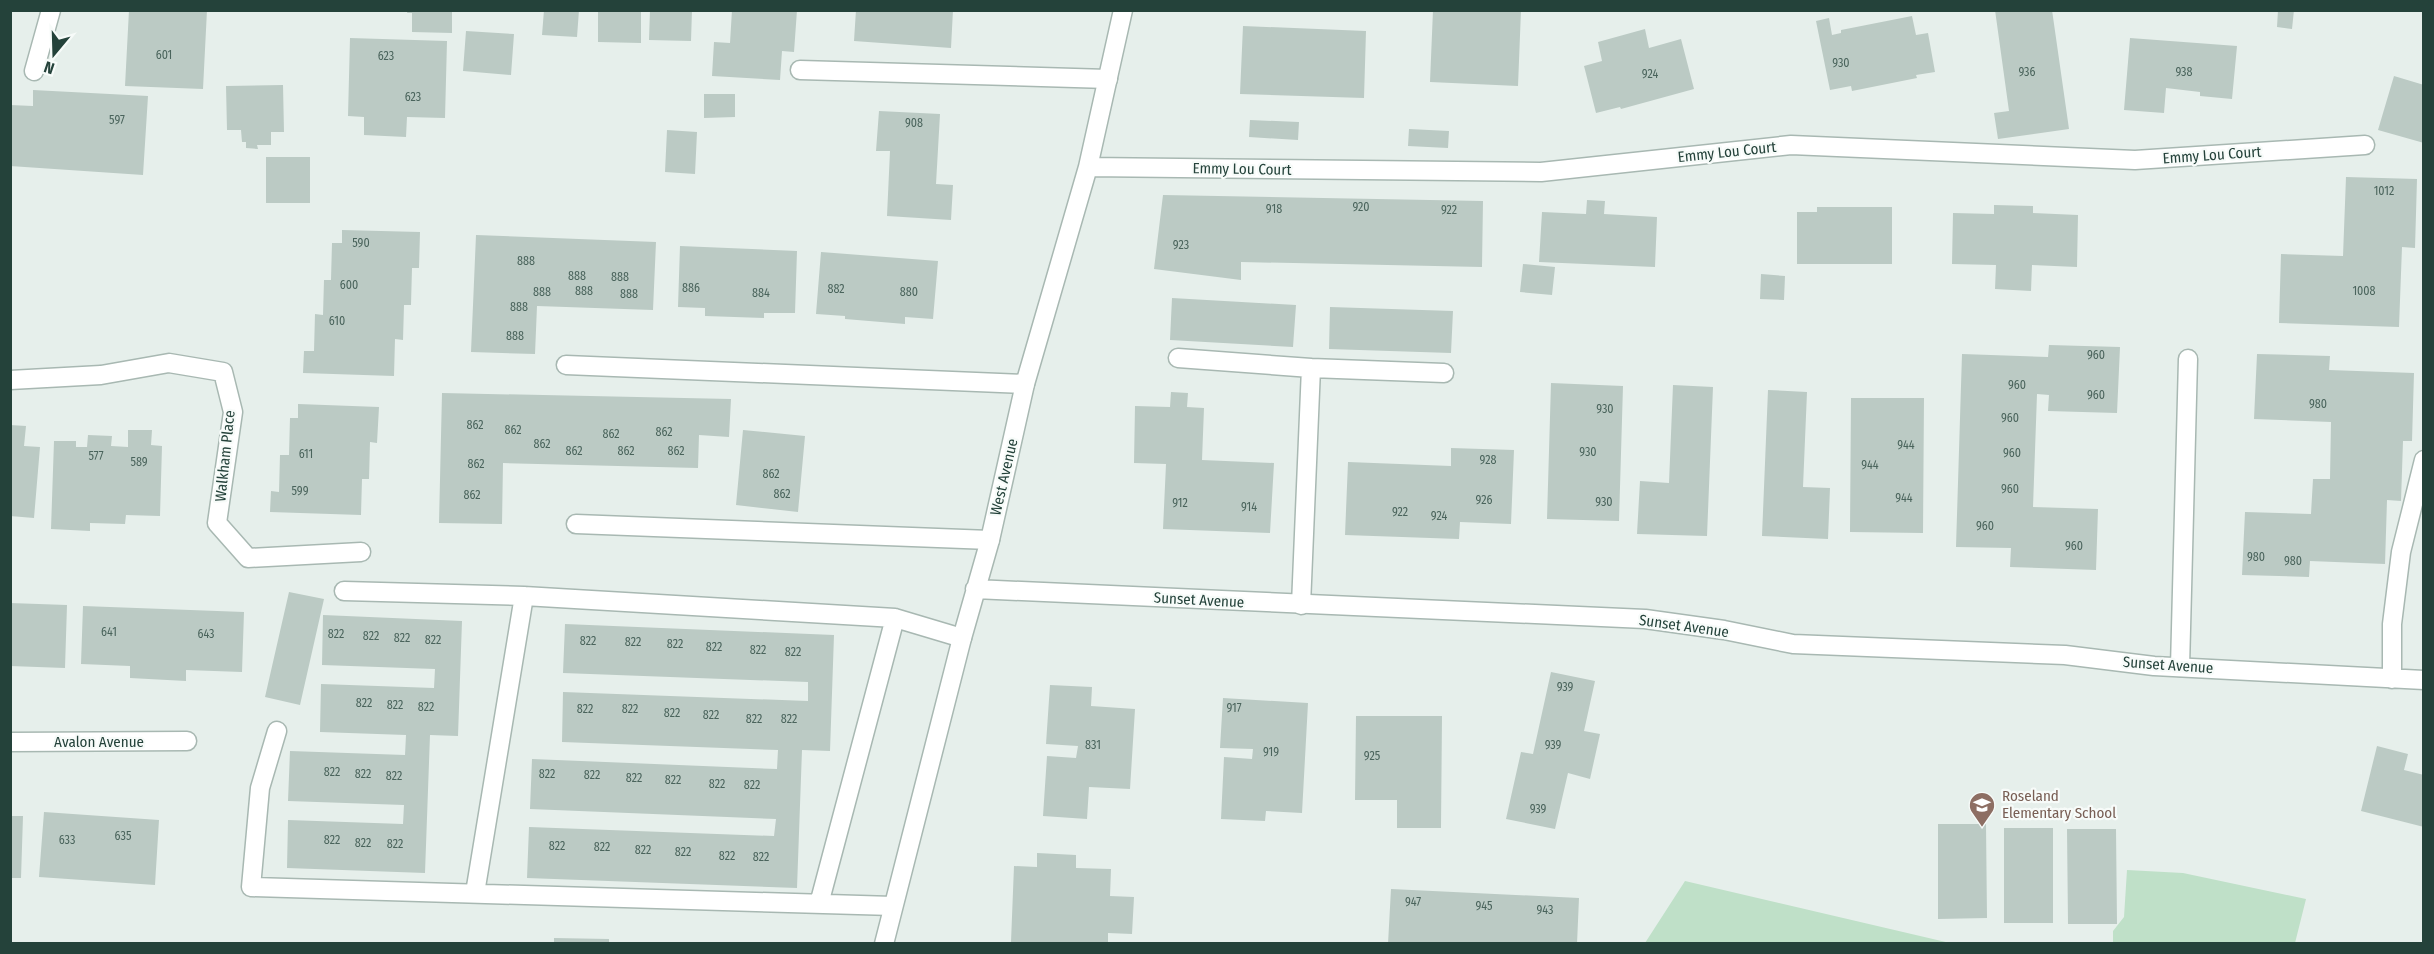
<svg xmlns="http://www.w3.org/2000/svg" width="2434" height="954" viewBox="0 0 2434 954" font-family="'Fira Sans Condensed',sans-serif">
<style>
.green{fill:#bfe0c8}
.building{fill:#bbcac4}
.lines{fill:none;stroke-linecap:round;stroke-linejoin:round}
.lane-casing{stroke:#a8b8b2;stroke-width:21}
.street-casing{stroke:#a8b8b2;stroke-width:21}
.lane{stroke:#fff;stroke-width:18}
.street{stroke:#fff;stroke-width:18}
.labels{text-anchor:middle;stroke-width:4.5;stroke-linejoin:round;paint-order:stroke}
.number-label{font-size:12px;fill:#4a645c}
.street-label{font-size:15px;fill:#24423a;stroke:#f7fbf9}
.education-label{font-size:15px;fill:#785e54;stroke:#f7fbf9;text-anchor:start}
</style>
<rect width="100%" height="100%" fill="#e6efeb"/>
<path class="green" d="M2127,870L2183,873L2306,899L2295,943H2113V931L2124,917Z
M1685,881L1950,943H1645Z"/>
<path class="building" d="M129,10H207L203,89L125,86Z
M408,10H452V33L412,32V13H407Z
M544,10H579L577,37L542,35Z
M598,10H641V43L598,42Z
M650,10H692L691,41L649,40Z
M732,10H797L794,52L782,51L780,80L712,76L714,42L730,43Z
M856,10H953L951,48L854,41Z
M1433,10H1521L1518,86L1430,82Z
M1995,10H2052L2069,129L1998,139L1994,113L2009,111Z
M2278,10H2294L2292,29L2277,27Z
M1912,16L1916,35L1928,33L1935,72L1916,75L1917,78L1852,91L1851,86L1830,90L1816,21L1829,18L1832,35L1841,33V30Z
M1243,26L1366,31L1364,98L1240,94Z
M1645,29L1649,48L1681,39L1694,89L1621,109L1620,107L1596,113L1584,66L1602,61L1598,42Z
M466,31L514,34L511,75L463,71Z
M350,38L447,41L445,118L407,117L406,137L364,135V117L348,116Z
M2130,38L2237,46L2232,99L2200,96V92L2166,88L2164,113L2124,110Z
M2394,76L2424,85V143L2378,130Z
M283,85L284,132H271V145H257L258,149L246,148V142H242L241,130H227L226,86Z
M33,90L148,96L143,175L10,166V105L33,106Z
M704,94H735V117L704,118Z
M879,111L940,114L936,184L953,185L951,220L887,216L890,151H876Z
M1250,120L1299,122L1298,140L1249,137Z
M1409,129L1449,131L1448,148L1408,146Z
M667,130L697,132L695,174L665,172Z
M266,157H310V203H266Z
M2346,177L2417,179L2415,248L2402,247L2399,327L2279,323L2281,254L2343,256Z
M1163,195L1483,201L1482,267L1241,262V280L1154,269Z
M1587,200L1605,201L1604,214L1657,217L1655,267L1539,262L1542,212L1586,214Z
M1994,205L2033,206V213L2078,215L2077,267L2032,265L2031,291L1995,289L1996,265L1952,264L1953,213L1994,214Z
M1817,207H1892V264H1797V212H1817Z
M342,230L420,232L419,268H412L411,305H404L403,340L395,339L394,376L303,373L304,351H314L315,314L323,315L324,280H331L332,243H342Z
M476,235L656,242L653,310L537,306L535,354L471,352Z
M680,246L797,251L795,313H764V318L705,316V308L678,307Z
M821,252L938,261L933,319L905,317V324L845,319V316L816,314Z
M1523,264L1555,267L1552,295L1520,292Z
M1761,274L1785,276L1784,300L1760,299Z
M1172,298L1296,305L1293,347L1170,340Z
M1330,307L1453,311L1451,353L1329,349Z
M2049,345L2120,347L2117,413L2048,411L2049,395L2037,394L2033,507L2098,509L2096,570L2010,567L2011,548L1956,547L1962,354L2048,357Z
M2257,354L2330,356L2329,370L2414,373L2412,441H2403L2401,501L2387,500L2385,564L2310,561L2309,577L2242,575L2245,512L2311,514L2313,479H2330L2331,422L2254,419Z
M1551,383L1623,386L1619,521L1547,519Z
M1673,385L1713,387L1707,536L1637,534L1640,481L1669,483Z
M1768,390L1807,392L1803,487L1830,488L1828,539L1762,536Z
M1171,392L1188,393L1187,407L1204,408L1202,460L1274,463L1270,533L1163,529L1166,464L1134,463L1135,406L1170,407Z
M442,393L731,399L729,437L699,435L698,468L503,463L502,524L439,523Z
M1851,398H1924L1923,533L1850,532Z
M298,404L379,407L377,443L370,442L369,479H362L361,515L270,512L271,491L279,492L280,455H289L290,418H298Z
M10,425L26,426L24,446L40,447L34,518L10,516Z
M128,430H152L151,445L162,446L160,516L126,515L125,524L90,523V531L51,529L54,441H76V447H87L88,435L112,436L111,446L128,447Z
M743,430L805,436L798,512L736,505Z
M1451,448L1514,450L1511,524L1460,522L1459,539L1345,535L1348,462L1451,466Z
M289,592L324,599L300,705L265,697Z
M10,603L67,605L65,668L10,666Z
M83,606L244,612L242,672L186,670V681L130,678V666L81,664Z
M323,615L462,621L458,736L430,735L425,873L287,868L288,820L403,824L404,805L288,801L290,751L405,755L406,735L320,732L321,684L434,688L435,669L322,665Z
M565,624L834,635L830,751L802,750L797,888L527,878L529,827L774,836L776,819L530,809L532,759L777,769L778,750L562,742L563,692L808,701V682L563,673Z
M1551,672L1595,681L1584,731L1600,734L1590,779L1568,773L1555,829L1506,819L1521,752L1533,754Z
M1050,685L1092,687L1091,706L1135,709L1130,789L1089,787L1087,819L1043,816L1047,756L1076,758L1078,746L1046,744Z
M1223,698L1308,703L1302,813L1266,811L1265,821L1221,819L1224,757L1252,759L1253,749L1220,748Z
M1356,716H1442L1441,828H1397V800H1355Z
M2377,746L2408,754L2404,770L2424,775V827L2361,811Z
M44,812L159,820L155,885L39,877Z
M10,816H23L21,878H10Z
M1938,824H1986L1987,918L1938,919Z
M2004,828H2053V923H2004Z
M2067,829H2116L2117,924H2068Z
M1037,853L1076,855V868L1111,869L1110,896L1134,897L1132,934L1108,933V944L1011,942L1014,866L1037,867Z
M1391,889L1579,898L1577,944H1388Z
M554,938L609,939V944H554Z"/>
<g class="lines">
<g class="lane-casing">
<path id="lane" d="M800,70L1108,79
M34,71L51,10
M1178,358L1311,368L1301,605
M566,365L1025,384
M1311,368L1444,373
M10,380L101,375L169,363L223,372L233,412L217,523L248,558L361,552
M576,524L990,540
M344,591L524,596L895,618L962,638
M2180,667L2188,359
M277,731L260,788L251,887L893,906
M475,893L524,596
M819,904L895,618"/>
</g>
<g class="street-casing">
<path id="street" d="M1088,167L1541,172L1791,145L2135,160L2365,145
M975,589L1645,619L1724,630L1793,644L2065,655L2154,666L2424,680
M2392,679V624L2401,552L2424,460
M10,742L187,741
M884,944L962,638L990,540L1025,384L1088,167L1123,10"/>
</g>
<use href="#lane" class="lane"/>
<use href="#street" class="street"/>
</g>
<defs>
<g id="school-pin" transform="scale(1.35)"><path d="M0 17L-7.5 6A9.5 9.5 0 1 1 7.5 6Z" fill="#8d6e63" stroke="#f7fbf9"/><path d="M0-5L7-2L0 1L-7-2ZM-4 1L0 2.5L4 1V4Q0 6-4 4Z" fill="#fff"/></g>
</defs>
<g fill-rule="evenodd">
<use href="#school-pin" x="1982" y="805"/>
</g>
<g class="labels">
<g class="number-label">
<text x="164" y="59">601</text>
<text x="386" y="60">623</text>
<text x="1841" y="67">930</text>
<text x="2027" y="76">936</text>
<text x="2184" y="76">938</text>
<text x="1650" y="78">924</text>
<text x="413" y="101">623</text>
<text x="117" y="124">597</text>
<text x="914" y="127">908</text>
<text x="2384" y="195">1012</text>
<text x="1361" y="211">920</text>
<text x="1274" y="213">918</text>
<text x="1449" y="214">922</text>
<text x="361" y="247">590</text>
<text x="1181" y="249">923</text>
<text x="526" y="265">888</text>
<text x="577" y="280">888</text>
<text x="620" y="281">888</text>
<text x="349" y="289">600</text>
<text x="691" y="292">886</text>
<text x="836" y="293">882</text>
<text x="584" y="295">888</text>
<text x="2364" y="295">1008</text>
<text x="542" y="296">888</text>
<text x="909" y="296">880</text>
<text x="761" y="297">884</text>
<text x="629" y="298">888</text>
<text x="519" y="311">888</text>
<text x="337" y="325">610</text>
<text x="515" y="340">888</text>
<text x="2096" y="359">960</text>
<text x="2017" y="389">960</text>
<text x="2096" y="399">960</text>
<text x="2318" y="408">980</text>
<text x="1605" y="413">930</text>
<text x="2010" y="422">960</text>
<text x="475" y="429">862</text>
<text x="513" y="434">862</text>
<text x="664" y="436">862</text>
<text x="611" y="438">862</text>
<text x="542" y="448">862</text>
<text x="1906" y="449">944</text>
<text x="574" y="455">862</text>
<text x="626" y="455">862</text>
<text x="676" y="455">862</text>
<text x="1588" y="456">930</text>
<text x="2012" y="457">960</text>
<text x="306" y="458">611</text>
<text x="96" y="460">577</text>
<text x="1488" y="464">928</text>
<text x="139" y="466">589</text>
<text x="476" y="468">862</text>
<text x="1870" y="469">944</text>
<text x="771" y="478">862</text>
<text x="2010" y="493">960</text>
<text x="300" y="495">599</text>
<text x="782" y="498">862</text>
<text x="472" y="499">862</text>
<text x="1904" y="502">944</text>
<text x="1484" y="504">926</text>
<text x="1604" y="506">930</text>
<text x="1180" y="507">912</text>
<text x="1249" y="511">914</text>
<text x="1400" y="516">922</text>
<text x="1439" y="520">924</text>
<text x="1985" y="530">960</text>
<text x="2074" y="550">960</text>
<text x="2256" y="561">980</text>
<text x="2293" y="565">980</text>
<text x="109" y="636">641</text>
<text x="206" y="638">643</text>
<text x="336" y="638">822</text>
<text x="371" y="640">822</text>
<text x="402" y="642">822</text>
<text x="433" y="644">822</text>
<text x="588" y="645">822</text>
<text x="633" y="646">822</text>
<text x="675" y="648">822</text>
<text x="714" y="651">822</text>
<text x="758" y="654">822</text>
<text x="793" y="656">822</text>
<text x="1565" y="691">939</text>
<text x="364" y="707">822</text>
<text x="395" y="709">822</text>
<text x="426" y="711">822</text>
<text x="1234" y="712">917</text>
<text x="585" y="713">822</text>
<text x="630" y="713">822</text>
<text x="672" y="717">822</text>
<text x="711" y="719">822</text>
<text x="754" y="723">822</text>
<text x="789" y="723">822</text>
<text x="1093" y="749">831</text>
<text x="1553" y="749">939</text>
<text x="1271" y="756">919</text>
<text x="1372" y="760">925</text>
<text x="332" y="776">822</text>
<text x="363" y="778">822</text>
<text x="547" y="778">822</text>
<text x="592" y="779">822</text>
<text x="394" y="780">822</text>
<text x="634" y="782">822</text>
<text x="673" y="784">822</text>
<text x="717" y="788">822</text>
<text x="752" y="789">822</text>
<text x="1538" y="813">939</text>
<text x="123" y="840">635</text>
<text x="67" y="844">633</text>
<text x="332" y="844">822</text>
<text x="363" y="847">822</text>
<text x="395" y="848">822</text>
<text x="557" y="850">822</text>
<text x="602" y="851">822</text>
<text x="643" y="854">822</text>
<text x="683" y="856">822</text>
<text x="727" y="860">822</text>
<text x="761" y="861">822</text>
<text x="1413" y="906">947</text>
<text x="1484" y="910">945</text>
<text x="1545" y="914">943</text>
</g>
<g class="street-label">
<text transform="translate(1727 152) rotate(-6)" y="5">Emmy Lou Court</text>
<text transform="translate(2212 155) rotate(-4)" y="5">Emmy Lou Court</text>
<text transform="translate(1242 169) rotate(1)" y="5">Emmy Lou Court</text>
<text transform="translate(225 456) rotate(-84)" y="5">Walkham Place</text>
<text transform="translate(1004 477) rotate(-77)" y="5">West Avenue</text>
<text transform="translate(1199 600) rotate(3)" y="5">Sunset Avenue</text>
<text transform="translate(1684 626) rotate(8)" y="5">Sunset Avenue</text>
<text transform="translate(2168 665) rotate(4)" y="5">Sunset Avenue</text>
<text x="99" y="747">Avalon Avenue</text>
</g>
<g class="education-label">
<text x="2002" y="801">Roseland<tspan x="2002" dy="17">Elementary School</tspan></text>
</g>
</g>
<rect width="2434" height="954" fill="none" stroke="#24423a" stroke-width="24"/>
<g transform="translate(54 54) rotate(199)" stroke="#f7fbf9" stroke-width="4.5" paint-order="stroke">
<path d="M0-4.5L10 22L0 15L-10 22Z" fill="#24423a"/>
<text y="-9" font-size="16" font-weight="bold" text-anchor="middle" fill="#24423a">N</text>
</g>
</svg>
